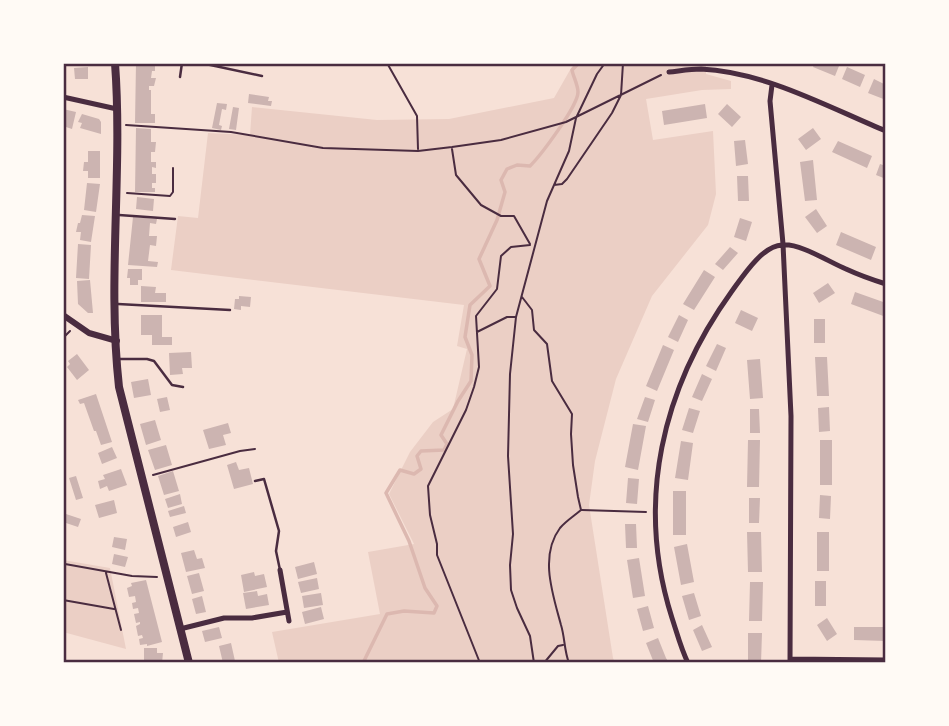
<svg xmlns="http://www.w3.org/2000/svg" width="949" height="726" viewBox="0 0 949 726" font-family="Quicksand,sans-serif">
<style>
.green{fill:#ebcfc5}
.lines{fill:none;stroke-linecap:round;stroke-linejoin:round}
.stream{stroke:#dcb8b0;stroke-width:3.5}
.building{fill:#ccb4b1}
.path{stroke:#4a2c40;stroke-width:2}
.service{stroke:#4a2c40;stroke-width:2.5}
.minor{stroke:#4a2c40;stroke-width:5}
.tertiary{stroke:#4a2c40;stroke-width:6}
.primary{stroke:#4a2c40;stroke-width:8}
.neatline{fill:none;stroke:#4a2c40;stroke-width:2.5}
</style>
<rect width="100%" height="100%" fill="#f7e1d7"/>
<path class="green" d="M574,63H706V74L731,81V89L702,90L646,99L653,140L713,131L716,194L708,225L652,296L616,379L595,461L589,505L613,658L615,663H279L272,632L380,614L368,552L414,544L389,494L410,452L433,422L453,409L467,349L457,346L464,305L171,270L178,216L198,218L208,133L250,135L252,107L377,120L449,119L554,98Z
M63,560L110,568L126,649L63,632Z"/>
<g class="lines">
<path class="stream" d="M363,663L387,614L404,611L434,613L437,606L425,588L409,541L386,493L400,470L414,474L421,469L417,456L421,451L444,450L447,444L441,435L458,401L471,381L472,355L465,337L470,305L490,286L479,259L497,220L505,192L501,180L507,169L517,165L530,166C541,155 578,106 578,92C578,85 573,76 572,70L579,63"/>
</g>
<path class="building" d="M136,63H155V71H152L151,78H156L154,86H149V90H151V114H155V123H135Z
M815,63H831L839,66L835,76L813,67Z
M88,67V79H75L74,68Z
M847,67L865,75L860,87L842,79Z
M874,79L886,85V100L868,93Z
M249,94L269,97L268,101H272L271,106L248,103Z
M217,103L227,104L226,110L222,109L219,125L222,126L221,130L212,128Z
M705,104L707,118L664,125L662,111Z
M727,104L741,117L732,127L718,114Z
M233,107L239,108L236,130L229,129Z
M63,109L76,112L72,129L63,126Z
M82,114L99,119L101,122V134L80,128L82,123L78,122Z
M136,128L151,129V142H156L155,152H151V162H156V168L152,167V174H156V183H152V188H155V192H135Z
M813,128L821,139L806,150L798,139Z
M745,140L748,164L736,166L734,141Z
M838,141L872,156L867,168L832,152Z
M88,151H100V178H88V171H83L84,162H88Z
M813,160L817,200L805,201L800,162Z
M880,164L886,166V179L876,175Z
M737,176H748L749,201H738Z
M87,183L100,184L96,212L84,210Z
M137,197L154,199L153,211L136,209Z
M816,209L827,226L817,233L805,217Z
M82,215L95,216L91,242L80,240L81,232H76L78,223H80Z
M133,217L157,219L156,224L150,223L149,236H157L156,246L150,245L148,261L158,262L157,267L128,265Z
M740,218L752,222L746,241L734,237Z
M841,232L876,247L871,260L836,245Z
M78,244L91,245L89,279L76,278Z
M730,247L738,253L723,270L715,264Z
M128,269H142V280H138V285H130V278H127Z
M704,270L715,277L694,310L683,304Z
M90,280L93,313H88L78,304L77,281Z
M828,283L835,293L819,303L813,293Z
M141,286L156,287L155,293H166V302H141Z
M855,292L886,303V317L851,304Z
M239,296L251,297L250,307L241,306V310L234,309L235,299H239Z
M741,310L758,318L752,331L735,323Z
M141,315H162V337H172V345H152V335H141Z
M679,315L688,320L678,342L668,337Z
M814,319H825V343H814Z
M717,344L726,348L716,371L706,366Z
M663,345L674,350L657,391L646,386Z
M191,352L192,368H182L183,374L170,375L169,353Z
M77,354L89,370L77,380L67,367L70,364L68,361Z
M815,357H827L829,396H817Z
M760,359L763,398L750,399L747,360Z
M702,374L712,379L702,401L692,397Z
M148,379L151,395L134,398L131,382Z
M96,394L112,442L101,445L96,431H94L84,403L80,404L78,400Z
M167,397L170,410L160,412L157,399Z
M645,397L655,400L648,422L637,419Z
M829,407L830,431L819,432L818,408Z
M689,408L700,411L693,433L682,430Z
M750,409H759L760,433H750Z
M155,420L161,440L146,445L140,424Z
M228,423L231,433L223,435L226,445L209,449L203,430Z
M633,424L646,426L638,470L625,467Z
M748,440H760L759,487H747Z
M820,440H832V485H820Z
M681,441L693,443L688,480L675,478Z
M166,445L172,465L155,470L148,450Z
M112,447L117,458L102,464L98,453Z
M236,462L239,470L249,468L253,484L234,489L227,465Z
M121,469L127,485L109,491L107,486L100,489L98,481L105,479L103,475Z
M173,471L179,491L164,495L158,476Z
M76,476L83,498L76,500L69,478Z
M628,478L639,479L637,504L626,503Z
M673,491H686V535H673Z
M180,494L182,504L168,508L165,499Z
M820,495L831,496L830,519L819,518Z
M749,498H760L759,523H749Z
M114,500L117,513L99,518L95,505Z
M184,506L186,513L170,517L168,511Z
M63,513L81,519L78,527L63,522Z
M188,522L191,532L176,537L173,527Z
M625,524H636L637,548H626Z
M747,532H761L762,572H748Z
M817,532H829V571H817Z
M114,537L127,539L125,550L112,547Z
M687,544L694,582L681,585L674,547Z
M194,550L197,559L202,558L205,568L186,572L181,553Z
M114,554L128,557L125,567L112,564Z
M639,558L645,596L633,598L627,560Z
M314,562L317,574L298,579L295,567Z
M254,572L255,576L264,574L267,587L244,592L241,575Z
M199,573L204,591L192,594L187,576Z
M317,578L319,589L301,593L298,582Z
M146,580L162,642L147,646V644L140,645L139,639L143,638L142,635L138,636L136,626L140,624V622L136,623L134,614L139,613L138,608L133,609L132,603L136,602L135,596L129,597L127,588L132,586L131,583Z
M815,581H826V606H815Z
M750,582H763L762,621H749Z
M257,591L258,596L267,594L269,605L246,609L243,593Z
M321,593L323,605L304,608L302,596Z
M694,593L701,616L689,620L682,596Z
M202,596L206,612L196,614L192,599Z
M648,606L654,628L643,631L637,609Z
M321,607L324,619L305,624L302,612Z
M827,618L837,634L827,641L817,625Z
M702,625L712,647L702,651L693,630Z
M219,627L222,638L205,642L202,631Z
M854,627H886V641L854,640Z
M748,633H762L761,663H748Z
M658,638L666,658L669,663H654L646,643Z
M231,643L235,661L223,663L219,646Z
M144,648H157V653H163L162,663L144,662Z"/>
<g class="lines">
<path class="path" d="M387,63L417,116L418,149
M126,125L231,132L323,148L418,151L452,147L501,140L566,122L661,75
M452,149L456,175L481,205L501,216H514L530,244
M554,185L562,184L567,179L612,113L621,95L623,63
M127,193L170,196L173,192V168
M522,297L532,310L534,330L547,344L552,381L572,414L571,434L573,465L578,497L581,510C574,516 566,521 560,528C539,556 553,595 561,625C565,638 564,650 569,663
M477,332L507,317H516
M63,338L70,331
M153,475L240,451L255,449
M582,510L646,512
M65,564L132,576L157,577
M106,573L121,630
M63,600L114,609
M480,663L437,555V544L430,515L428,486L466,410L474,387L479,367L476,316L497,289L501,256L511,247L530,245
M534,663L530,636L517,608L511,590L510,565L513,534L508,456L510,374L516,317L547,201L569,151L576,118L597,74L605,63
M544,663L558,646L563,645"/>
<path class="service" d="M201,63L262,76
M63,66L64,63
M180,77L182,63
M119,215L175,219
M118,304L230,310
M119,359H147L154,361L172,385L183,387
M255,481L264,479L279,531L276,551L280,570"/>
<path class="minor" d="M669,72C679,71 690,69 701,69C765,72 828,107 886,131
M772,85L770,101L783,244L791,416L790,663
M63,97L117,109
M280,570L289,621
M180,629L224,618H252L287,612
M790,659L886,660
M688,663C681,649 677,633 672,618C635,502 662,388 732,291C743,276 762,246 782,245C800,243 829,262 846,269C859,275 873,280 886,284"/>
<path class="tertiary" d="M63,315L89,333L117,341"/>
<path class="primary" d="M115,63C123,171 107,279 119,387L189,663"/>
</g>
<rect width="949" height="726" fill="none" stroke="#fffaf5" stroke-width="130"/>
<rect x="65" y="65" width="819" height="596" class="neatline"/>
</svg>
